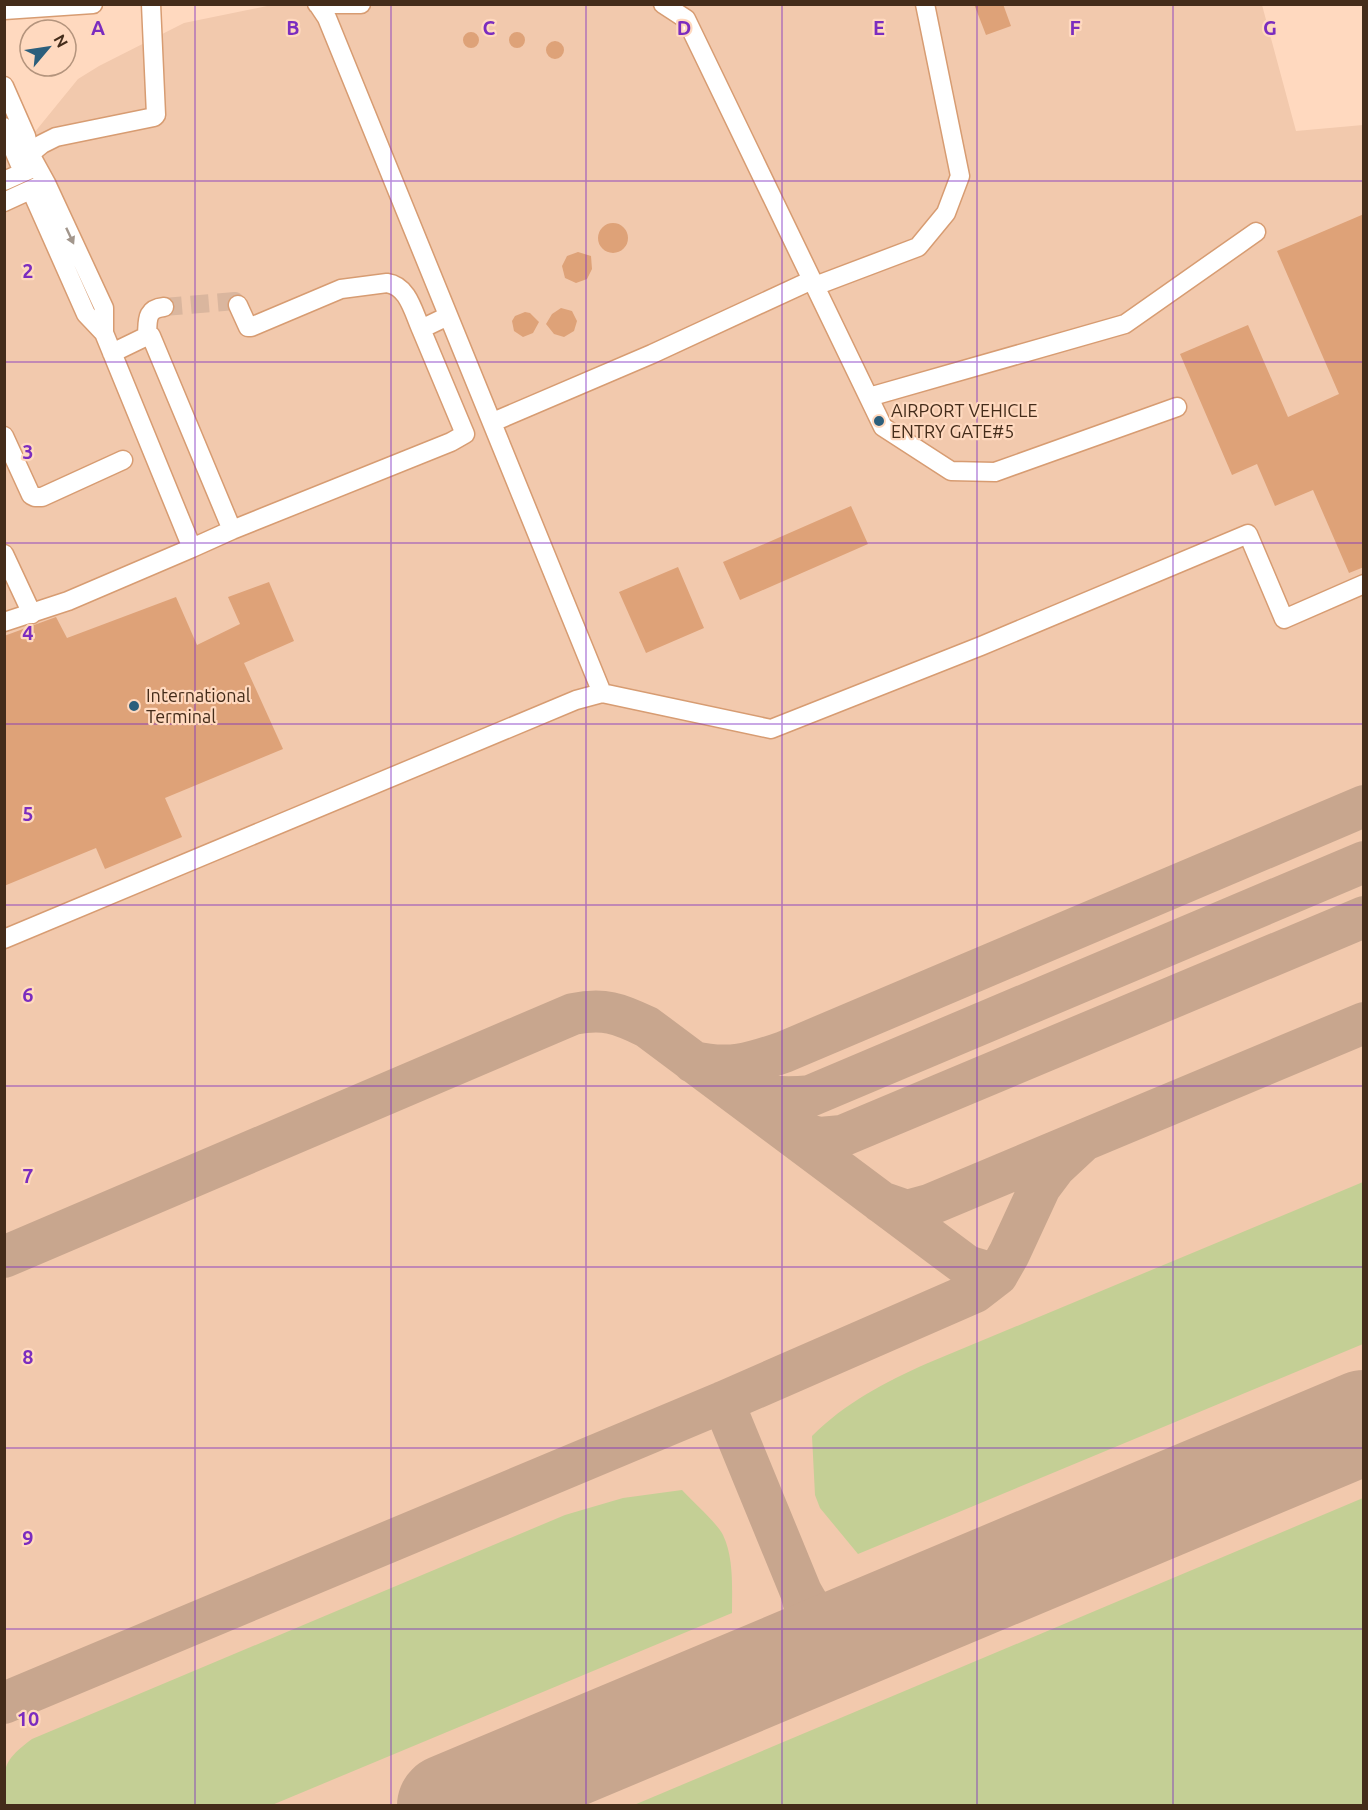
<svg xmlns="http://www.w3.org/2000/svg" width="1368" height="1810" viewBox="0 0 1368 1810" font-family="Ubuntu,sans-serif">
  <style>
    .built { fill: #f2c9ad }
    .green { fill: #c4cf95 }
    .lines { fill: none; stroke-linecap: round; stroke-linejoin: round }
    .taxiway { stroke: #c8a68e; stroke-width: 42 }
    .runway { stroke: #c8a68e; stroke-width: 104 }
    .building { fill: #dea278 }
    .minor-tunnel { stroke: #dab69e; stroke-width: 18; stroke-dasharray: 18 9; stroke-linecap: butt }
    .minor-casing { stroke: #d79c72; stroke-width: 21 }
    .minor { stroke: #fff; stroke-width: 18 }
    .oneway { fill: #a2968c }
    .grid { fill: none; stroke: #7b2cbf; stroke-width: 1.5; stroke-opacity: 0.55 }
    .poi-dot { fill: #2c5f7c; stroke: #ffd9bf; stroke-width: 2 }
    .labels { text-anchor: middle; stroke-width: 4.5; stroke-linejoin: round; paint-order: stroke }
    .poi-label { font-size: 18px; fill: #442c1a; stroke: #ffd9bf; text-anchor: start }
    .grid-label { font-size: 20px; text-anchor: middle; font-weight: bold; fill: #7b2cbf; stroke: #ffd9bf; stroke-width: 4.5; stroke-linejoin: round; paint-order: stroke }
  </style>
  <rect width="100%" height="100%" fill="#ffd9bf"/>
  <path class="built" d="M272,5H1262L1296,131L1363,125V1805L5,1806V157L21,149L78,79L99,66L184,23Z"/>
  <path class="green" d="M1363,1182V1344L858,1554L820,1508L815,1495L812,1436C845,1403 885,1382 928,1363Z
    M682,1490C692,1501 717,1523 723,1535C734,1558 732,1588 732,1613L272,1805H5C4,1768 0,1763 32,1739L565,1515L623,1498Z
    M1363,1498V1805H634Z"/>
  <g class="lines">
    <path class="taxiway" d="M693,1062C729,1070 750,1064 784,1052L1364,806
      M735,1089C760,1097 784,1099 810,1096L1364,862
      M786,1130L820,1138L842,1136L1364,917
      M881,1202L907,1211L929,1205L1364,1023
      M4,1257L573,1014C604,1008 618,1013 647,1027L967,1266L997,1275
      M723,1402L801,1592C820,1626 831,1642 871,1628
      M775,1669C814,1649 812,1631 801,1592
      M4,1703L723,1402L975,1292L997,1275L1009,1254L1040,1187L1055,1167L1084,1140"/>
    <path class="runway" d="M449,1806L1364,1422"/>
  </g>
  <path class="building" d="M974,4H1003L1011,26L986,35Z
    M463 40a8 8 0 1 1 16 0a8 8 0 1 1-16 0Z
    M509 40a8 8 0 1 1 16 0a8 8 0 1 1-16 0Z
    M546 50a9 9 0 1 1 18 0a9 9 0 1 1-18 0Z
    M1364,214V567L1349,573L1313,490L1275,506L1257,464L1232,475L1180,354L1248,325L1288,417L1339,394L1277,251Z
    M598 238a15 15 0 1 1 30 0a15 15 0 1 1-30 0Z
    M578,252L591,256L592,269L587,279L576,283L565,278L562,266L567,256Z
    M561,308L572,311L577,321L574,331L564,337L554,334L546,324L552,314Z
    M525,312L530,313L539,322L533,333L523,337L514,331L512,321L515,316Z
    M851,506L868,544L740,600L723,562Z
    M678,567L704,628L646,653L619,592Z
    M269,582L294,641L244,663L283,749L165,798L182,837L105,869L96,848L4,886V636L56,617L67,638L176,597L197,645L240,624L228,597Z"/>
  <g class="lines">
    <path class="minor-tunnel" d="M164,307L235,301L238,305"/>
    <defs>
      <path id="minor" d="M317,4H361
        M663,4L686,19L883,427L951,471L995,472L1177,407
        M319,6L327,18L602,693
        M4,10L93,4
        M4,86L26,136L30,154L46,183L104,308V333L86,314L31,190
        M4,127L23,172
        M30,154L42,144L56,137L154,117L156,115L151,4
        M4,181L33,168
        M4,202L41,185
        M815,286L918,247L946,213L960,176L925,4
        M238,305L248,327H251L341,289L387,283C408,286 413,311 421,329
        M147,336C148,321 145,309 164,307
        M112,353L145,337L151,336L232,530L192,548
        M869,397L1125,324L1256,232
        M493,422L652,354L812,280
        M4,436L31,495L35,497H42L123,460
        M232,530L451,442L465,434L421,329L448,316
        M4,554L32,614
        M4,622L68,601L192,548L104,333
        M4,939L576,700L602,693L771,729L981,646L1248,534L1284,619L1364,584"/>
    </defs>
    <use href="#minor" class="minor-casing"/>
    <use href="#minor" class="minor"/>
  </g>
  <defs><path id="oneway-solid" d="M-6-.8H1V-3.2L6.5 0L1 3.2V.8H-6Z" transform="scale(1.5)"/></defs>
  <use class="oneway" href="#oneway-solid" transform="translate(70 236) rotate(65)"/>
  <path class="grid" d="M195,4V1806M391,4V1806M586,4V1806M782,4V1806M977,4V1806M1173,4V1806M4,181H1364M4,362H1364M4,543H1364M4,724H1364M4,905H1364M4,1086H1364M4,1267H1364M4,1448H1364M4,1629H1364"/>
  <g class="poi-dot">
    <circle cx="879" cy="421" r="6"/>
    <circle cx="134" cy="706" r="6"/>
  </g>
  <g class="labels">
    <g class="poi-label">
      <text x="891" y="417">AIRPORT VEHICLE<tspan x="891" dy="21">ENTRY GATE#5</tspan></text>
      <text x="146" y="702">International<tspan x="146" dy="21">Terminal</tspan></text>
    </g>
  </g>
  <g class="grid-label">
    <text x="98" y="35">A</text>
    <text x="293" y="35">B</text>
    <text x="489" y="35">C</text>
    <text x="684" y="35">D</text>
    <text x="879" y="35">E</text>
    <text x="1075" y="35">F</text>
    <text x="1270" y="35">G</text>
    <text x="28" y="278">2</text>
    <text x="28" y="459">3</text>
    <text x="28" y="640">4</text>
    <text x="28" y="821">5</text>
    <text x="28" y="1002">6</text>
    <text x="28" y="1183">7</text>
    <text x="28" y="1364">8</text>
    <text x="28" y="1545">9</text>
    <text x="28" y="1726">10</text>
  </g>
  <rect width="1368" height="1810" fill="none" stroke="#442c1a" stroke-width="12"/>
  <g transform="translate(48 48) rotate(61)"><circle r="28" fill="#ffd9bf" stroke="#b4947d" stroke-width="1.5"/>
  <path d="M0-4.5L10 22L0 15L-10 22Z" fill="#2c5f7c"/>
  <text y="-9" font-size="16" font-weight="bold" text-anchor="middle" fill="#442c1a">N</text>
  </g>
</svg>
